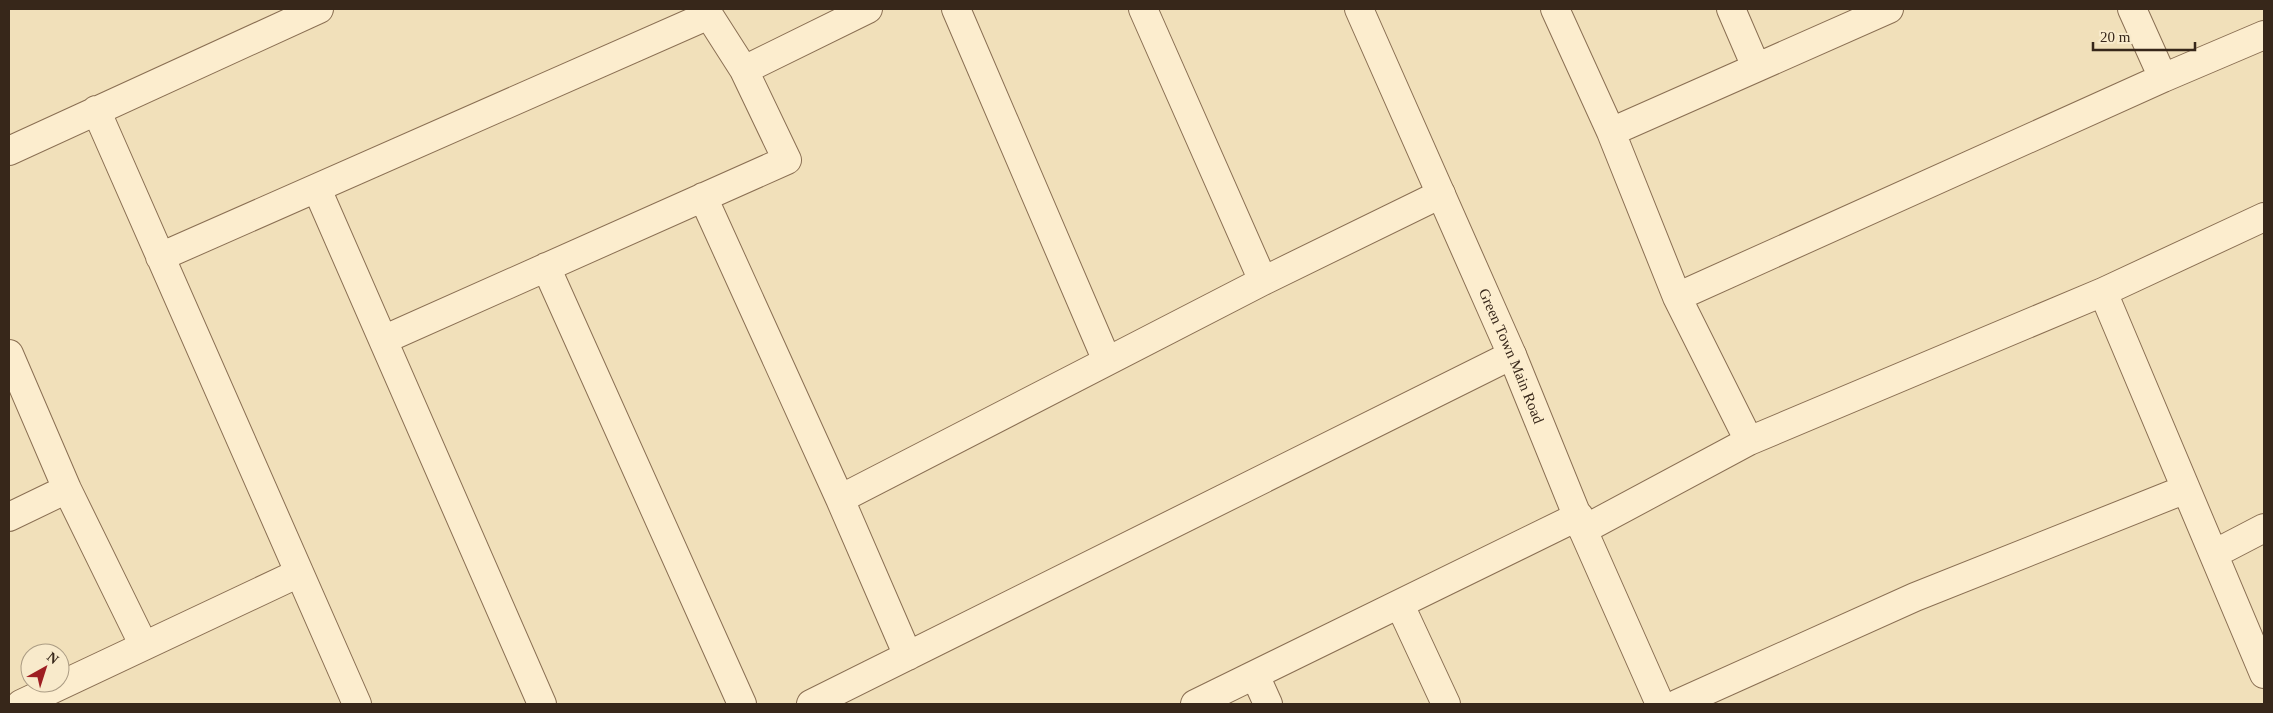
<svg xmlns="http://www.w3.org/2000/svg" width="2273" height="713" viewBox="0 0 2273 713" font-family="Georgia,serif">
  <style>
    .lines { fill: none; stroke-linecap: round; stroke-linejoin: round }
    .minor-casing { stroke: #8a6f53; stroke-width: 30 }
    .tertiary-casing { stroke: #8a6f53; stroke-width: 30 }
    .minor { stroke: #fcedce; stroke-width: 28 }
    .tertiary { stroke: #fcedce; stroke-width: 28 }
    .labels { text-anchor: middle; stroke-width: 5; stroke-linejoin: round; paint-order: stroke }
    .street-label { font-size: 15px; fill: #37271a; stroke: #f8eacb }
  </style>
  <rect width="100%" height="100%" fill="#f1e0ba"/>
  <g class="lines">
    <defs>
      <path id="minor" d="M705,9L744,70L868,9
        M956,9L1107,361
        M1143,9L1263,281
        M1555,9L1611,132L1677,297L1749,441
        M1731,9L1756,67
        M2163,78L2264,35
        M96,110L357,704
        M1611,132L1889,9
        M9,151L319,9
        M317,189L542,704
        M703,197L840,499L908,656
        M160,257L709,15
        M546,267L742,704
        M2103,292L2264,674
        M1677,297L2163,78L2132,9
        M383,340L787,160L744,70
        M9,354L67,489L144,646
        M840,499L1263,281L1441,194
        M9,517L67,489
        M1583,530L1749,441L2103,292L2264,217
        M2214,554L2264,528
        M1400,605L1446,704
        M1255,675L1268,704
        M21,704L299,573
        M811,704L1512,355
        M1195,704L1579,516
        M1677,704L1915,597L2186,489"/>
      <g id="tertiary">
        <path id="s1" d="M1359,9L1512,355L1583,530L1660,704"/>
      </g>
    </defs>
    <use href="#minor" class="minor-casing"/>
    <use href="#tertiary" class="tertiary-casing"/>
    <use href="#minor" class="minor"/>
    <use href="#tertiary" class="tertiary"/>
  </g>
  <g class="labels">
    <g class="street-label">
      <text dy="5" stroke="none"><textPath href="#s1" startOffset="379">Green Town Main Road</textPath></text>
    </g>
  </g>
  <rect width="2273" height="713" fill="none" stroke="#37271a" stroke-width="20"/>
  <g transform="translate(45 668) rotate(39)"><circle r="24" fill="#f8eacb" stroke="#ab9c84"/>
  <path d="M0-4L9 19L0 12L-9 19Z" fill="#9e1e22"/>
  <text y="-8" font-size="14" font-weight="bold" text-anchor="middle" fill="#37271a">N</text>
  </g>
  <path d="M2093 42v8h102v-8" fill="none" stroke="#37271a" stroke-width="2.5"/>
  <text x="2100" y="42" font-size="15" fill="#37271a" stroke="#f8eacb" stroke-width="4" paint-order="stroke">20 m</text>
</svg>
